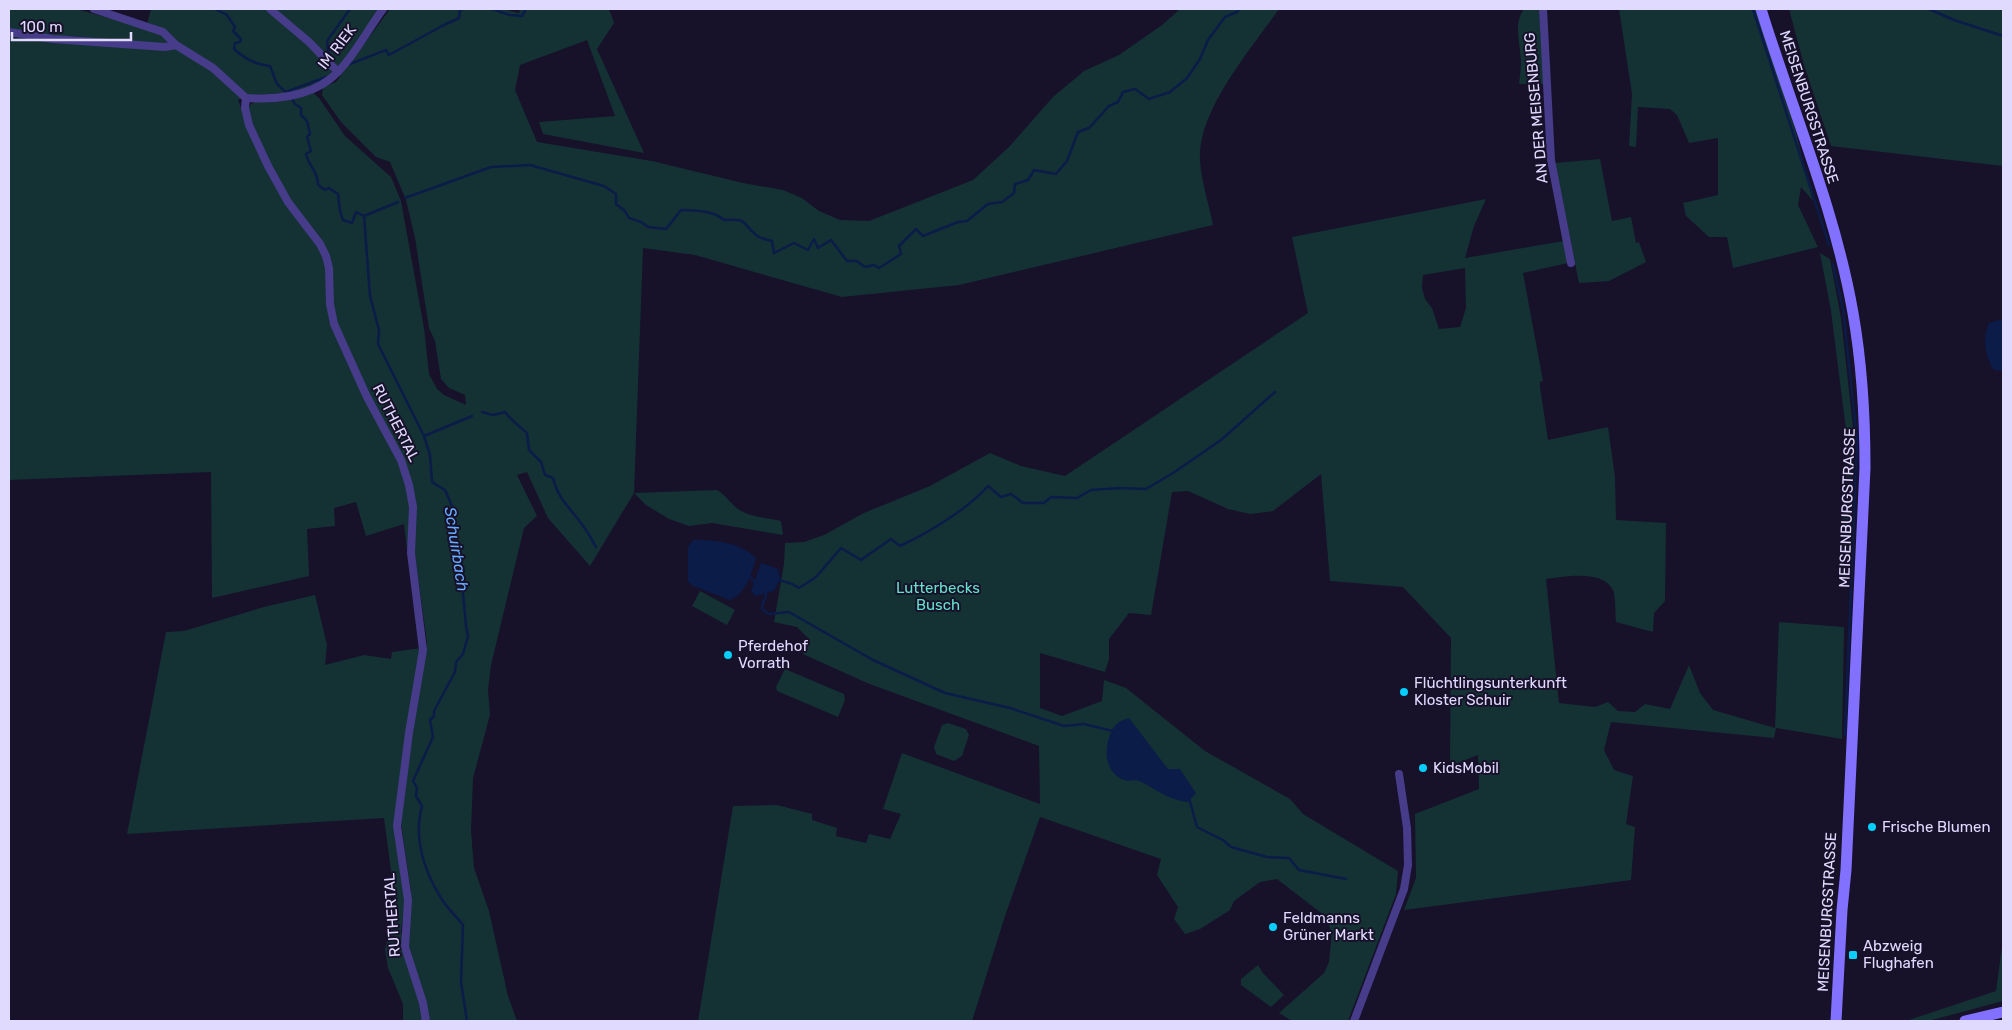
<svg xmlns="http://www.w3.org/2000/svg" width="2012" height="1030" viewBox="0 0 2012 1030" font-family="Rubik,sans-serif">
  <style>
    .green { fill: #143234; fill-rule: evenodd }
    .water { fill: #0b1c49 }
    .lines { fill: none; stroke-linecap: round; stroke-linejoin: round }
    .stream { stroke: #0b1c49; stroke-width: 2.5 }
    .street { stroke: #463c89; stroke-width: 8 }
    .secondary { stroke: #8271ff; stroke-width: 11 }
    .poi-dot { fill: #06cffe; stroke: #17112a; stroke-width: 2 }
    .labels { text-anchor: middle; stroke-width: 4; stroke-linejoin: round; paint-order: stroke }
    .street-label { font-size: 15px; fill: #e1daff; stroke: #17112a }
    .park-label { font-size: 15px; fill: #64e1cd; stroke: #17112a }
    .poi-label { font-size: 15px; fill: #e1daff; stroke: #17112a; text-anchor: start }
    .water-label { font-size: 16px; font-style: italic; fill: #68abff; stroke: #17112a }
  </style>
  <rect width="100%" height="100%" fill="#17112a"/>
  <path class="green" d="M9,9H76L146,28L151,9H265L287,27L274,9H380L341,64L336,67L330,63L332,74C318,83 301,91 284,93C268,95 253,93 238,100L251,135L291,200L270,164L247,111L251,104L257,101L268,102L288,99L311,91L319,98L345,136L391,177L401,201L424,328L429,374L437,389L444,395L466,405L465,395L449,388L441,379L435,341L429,328L415,238L406,200L390,162L376,157L341,122L322,95L323,87L336,82L390,9H503L519,13L520,9H609L614,23L597,49L644,153L543,134L539,122L615,116L587,40L520,65L515,90L537,142L652,161L743,183L783,190L802,198L819,211L840,220L869,221L973,180L1009,147L1053,97L1084,71L1119,55L1162,25L1180,9H1279C1252,48 1197,111 1200,160C1201,181 1209,204 1213,225L959,285L842,297L695,255L643,248L634,493L717,490C726,495 730,503 738,509C749,517 768,518 781,521L783,535L712,523L689,526L669,519L646,505L634,493L590,566L548,518L527,472L517,475L537,516L524,528L491,665L488,690L490,715L473,778L471,831L474,868L489,911L508,996L517,1021H429L407,939L411,892L400,816L427,643L415,554L414,495L347,343L334,318L328,313L330,324L398,461L408,491L410,511L408,558L404,524L366,536L356,502L334,508L335,526L307,529L309,576L212,598L211,472L9,480V37L92,43L84,37L56,36L9,28Z
    M1524,9H1539L1544,84H1519C1520,76 1521,68 1521,60C1520,43 1513,23 1524,9Z
    M1619,9H1756L1795,129L1813,201L1801,187L1798,205L1818,247L1733,268L1727,237H1709L1686,216L1683,203L1718,195V138L1689,143L1677,115L1670,109L1638,107L1636,147L1629,146L1632,94Z
    M1789,9H2003V166L1831,146L1804,65Z
    M1600,159L1612,221L1631,217L1636,243L1639,242L1646,262L1609,281L1579,283L1555,163Z
    M1486,199L1474,226L1465,258L1564,241L1568,263L1523,273L1543,381L1540,382V387L1548,440L1608,427L1615,477L1616,520L1666,523L1665,601L1654,613L1653,632L1616,622C1615,615 1616,597 1613,590C1602,569 1564,577 1546,579L1559,703L1595,707L1608,702L1618,711L1635,712L1645,704L1670,709L1689,665L1700,693L1713,710L1775,728L1779,622L1844,627L1842,739L1776,728L1774,738L1611,722L1604,750L1614,770L1633,776L1626,824L1635,827L1631,880L1404,910L1416,878L1415,814L1479,789L1478,755L1450,766L1451,638L1403,587L1330,581L1321,474L1273,511L1250,514L1228,509L1188,491L1172,492L1151,615L1129,613L1109,639V659L1105,672L1040,653V708L1062,716L1102,701L1104,680L1126,688L1205,751L1290,799L1303,814L1398,871L1396,894L1348,1021H1292L1279,1013L1324,973L1329,962L1332,933L1325,916L1277,879L1260,882L1234,901L1230,910L1200,929L1185,934L1174,919L1178,907L1157,875L1161,859L1040,817L1005,916L972,1021H698L733,806L777,805L812,814V820L837,828L836,836L866,843L869,834L890,839L901,814L883,809L902,753L1040,804L1039,746L867,683L803,654L809,639L797,627L774,622L784,564L785,543L804,542L824,535L864,513L930,486L990,453L1021,466L1065,476L1308,313L1292,237ZM1465,268L1466,308L1460,327L1439,329L1432,308L1425,299L1422,288L1423,275Z
    M1820,253L1830,259L1841,318L1854,436L1850,526H1841L1845,499L1846,430L1831,311Z
    M700,591L735,610L727,625L692,606Z
    M315,595L327,645L325,665L364,655L391,659L392,652L421,648L395,817V836L405,901L401,931L404,952L417,992L423,1021H403V1004L388,968L385,949L392,920L394,893L384,818L127,834L166,632L184,631L264,607Z
    M785,669L844,694L845,700L838,717L777,691L776,687Z
    M948,723L966,729L969,735L962,756L954,761L936,754L934,747L942,725Z
    M2003,939V1001L1932,1020L1906,1021L1996,991Z
    M1258,965L1263,973L1284,995L1271,1007L1241,985V979Z"/>
  <path class="water" d="M2003,319V371L1994,370C1985,357 1982,338 1989,323Z
    M693,540C715,540 740,542 756,558C751,576 747,592 730,600L693,586L688,581V547Z
    M761,563L778,569L780,579L774,591L755,596L751,591Z
    M1129,718L1168,769H1180L1196,793L1188,802C1167,800 1157,789 1139,781C1134,779 1128,782 1124,780C1106,773 1104,753 1109,738C1112,726 1118,721 1129,718Z"/>
  <g class="lines">
    <path class="stream" d="M215,9L227,15L235,27L233,31L241,39L240,42L235,43L234,49C244,58 256,65 270,66C277,81 272,81 287,93
      M492,9L510,15L522,16L525,11L524,9
      M1753,9L1829,245
      M1929,9L1954,20L2003,36
      M329,60L327,41L350,9
      M350,64L386,50L389,55L442,26L459,18L460,10L463,9
      M286,92L326,77
      M292,99L295,104L301,108V115L307,121L310,134L307,137L311,151L306,154C309,167 318,171 318,185L325,190L329,188L338,194L340,211L343,220L352,223L356,212L364,216L370,296L379,330L378,344L424,436L430,455L432,482L445,490L452,506L456,560L462,582L466,626L468,636L463,654L456,662L455,672L434,711V716L430,720L433,737L413,781L417,788L416,796L422,806C413,837 424,871 441,898C447,908 456,916 463,925L461,982L467,1021
      M405,198L491,167L530,165L604,186L616,194V204L625,211L629,218L641,222L648,227L666,229L681,210C694,210 715,211 724,220C749,219 740,221 756,235C760,238 767,240 772,241L774,253L794,243L808,250L814,239L818,248L831,240L847,261H857L865,267L874,265L879,268L901,254L899,246L916,229L923,236L958,222L967,221L988,204L1002,202L1014,193L1015,184L1028,180L1034,170L1056,174L1067,161L1078,132L1089,128L1109,106L1118,102L1123,92L1135,89L1149,99L1170,92L1187,78L1200,59L1208,40L1225,17L1237,12L1239,9
      M364,216L398,202
      M1833,264L1843,309L1857,439L1845,735
      M482,412L493,415L505,412C511,420 519,426 527,433L529,450L541,462L545,475L553,478C558,500 571,508 583,526C588,532 592,540 596,547
      M424,436L472,416
      M750,577L756,583
      M776,579L792,584L799,588L816,577L841,548L861,560L891,539L900,546C928,533 968,509 988,486L1001,497L1011,494L1023,503H1044L1051,497L1077,498L1091,490L1120,488L1146,489L1173,473L1221,440L1275,392
      M764,590L766,593L765,600L763,602L762,609L769,614L789,612L873,660L945,693L1010,708L1064,726L1084,724L1113,731
      M1189,798L1197,827L1223,840L1231,847L1267,857L1289,858L1299,870L1346,879"/>
    <path class="street" d="M94,9L163,32L176,45L213,68L246,98
      M270,9L309,42L338,72
      M1543,9L1551,160L1571,263
      M9,32L53,39L165,47L176,45
      M246,98L245,108L249,125L268,166L288,202L320,244L326,256L329,268L330,304L334,324L367,397L401,460L409,485L413,507L411,553L423,650L409,733L397,826L408,900L405,947L423,1003L426,1021
      M246,98C273,100 307,97 330,79C349,65 368,29 383,9
      M1354,1021L1404,889L1408,865L1407,828L1399,774"/>
    <path class="secondary" d="M1761,9C1792,110 1835,209 1853,313C1862,364 1865,417 1865,468L1846,870L1842,910L1836,1021
      M1965,1021L2003,1012"/>
  </g>
  <g class="poi-dot">
    <circle cx="728" cy="655" r="5"/>
    <circle cx="1404" cy="692" r="5"/>
    <circle cx="1423" cy="768" r="5"/>
    <circle cx="1872" cy="827" r="5"/>
    <circle cx="1273" cy="927" r="5"/>
    <rect x="1848" y="950" width="10" height="10" rx="2.5"/>
  </g>
  <g class="labels">
    <g class="street-label">
      <text transform="translate(337 47) rotate(-52)" y="5">IM RIEK</text>
      <text transform="translate(1809 107) rotate(72)" y="5">MEISENBURGSTRASSE</text>
      <text transform="translate(1536 108) rotate(-95)" y="5">AN DER MEISENBURG</text>
      <text transform="translate(396 423) rotate(63)" y="5">RUTHERTAL</text>
      <text transform="translate(1847 508) rotate(-88)" y="5">MEISENBURGSTRASSE</text>
      <text transform="translate(1827 912) rotate(-87)" y="5">MEISENBURGSTRASSE</text>
      <text transform="translate(392 915) rotate(-94)" y="5">RUTHERTAL</text>
    </g>
    <g class="park-label">
      <text x="938" y="593">Lutterbecks<tspan x="938" dy="17">Busch</tspan></text>
    </g>
    <g class="poi-label">
      <text x="738" y="651">Pferdehof<tspan x="738" dy="17">Vorrath</tspan></text>
      <text x="1414" y="688">Flüchtlingsunterkunft<tspan x="1414" dy="17">Kloster Schuir</tspan></text>
      <text x="1433" y="773">KidsMobil</text>
      <text x="1882" y="832">Frische Blumen</text>
      <text x="1283" y="923">Feldmanns<tspan x="1283" dy="17">Grüner Markt</tspan></text>
      <text x="1863" y="951">Abzweig<tspan x="1863" dy="17">Flughafen</tspan></text>
    </g>
    <g class="water-label">
      <text transform="translate(457 549) rotate(81)" y="6">Schuirbach</text>
    </g>
  </g>
  <rect width="2012" height="1030" fill="none" stroke="#e1daff" stroke-width="20"/>
  <path d="M12 32v8h119v-8" fill="none" stroke="#e1daff" stroke-width="2.5"/>
  <text x="20" y="32" font-size="15" fill="#e1daff" stroke="#17112a" stroke-width="4" paint-order="stroke">100 m</text>
</svg>
